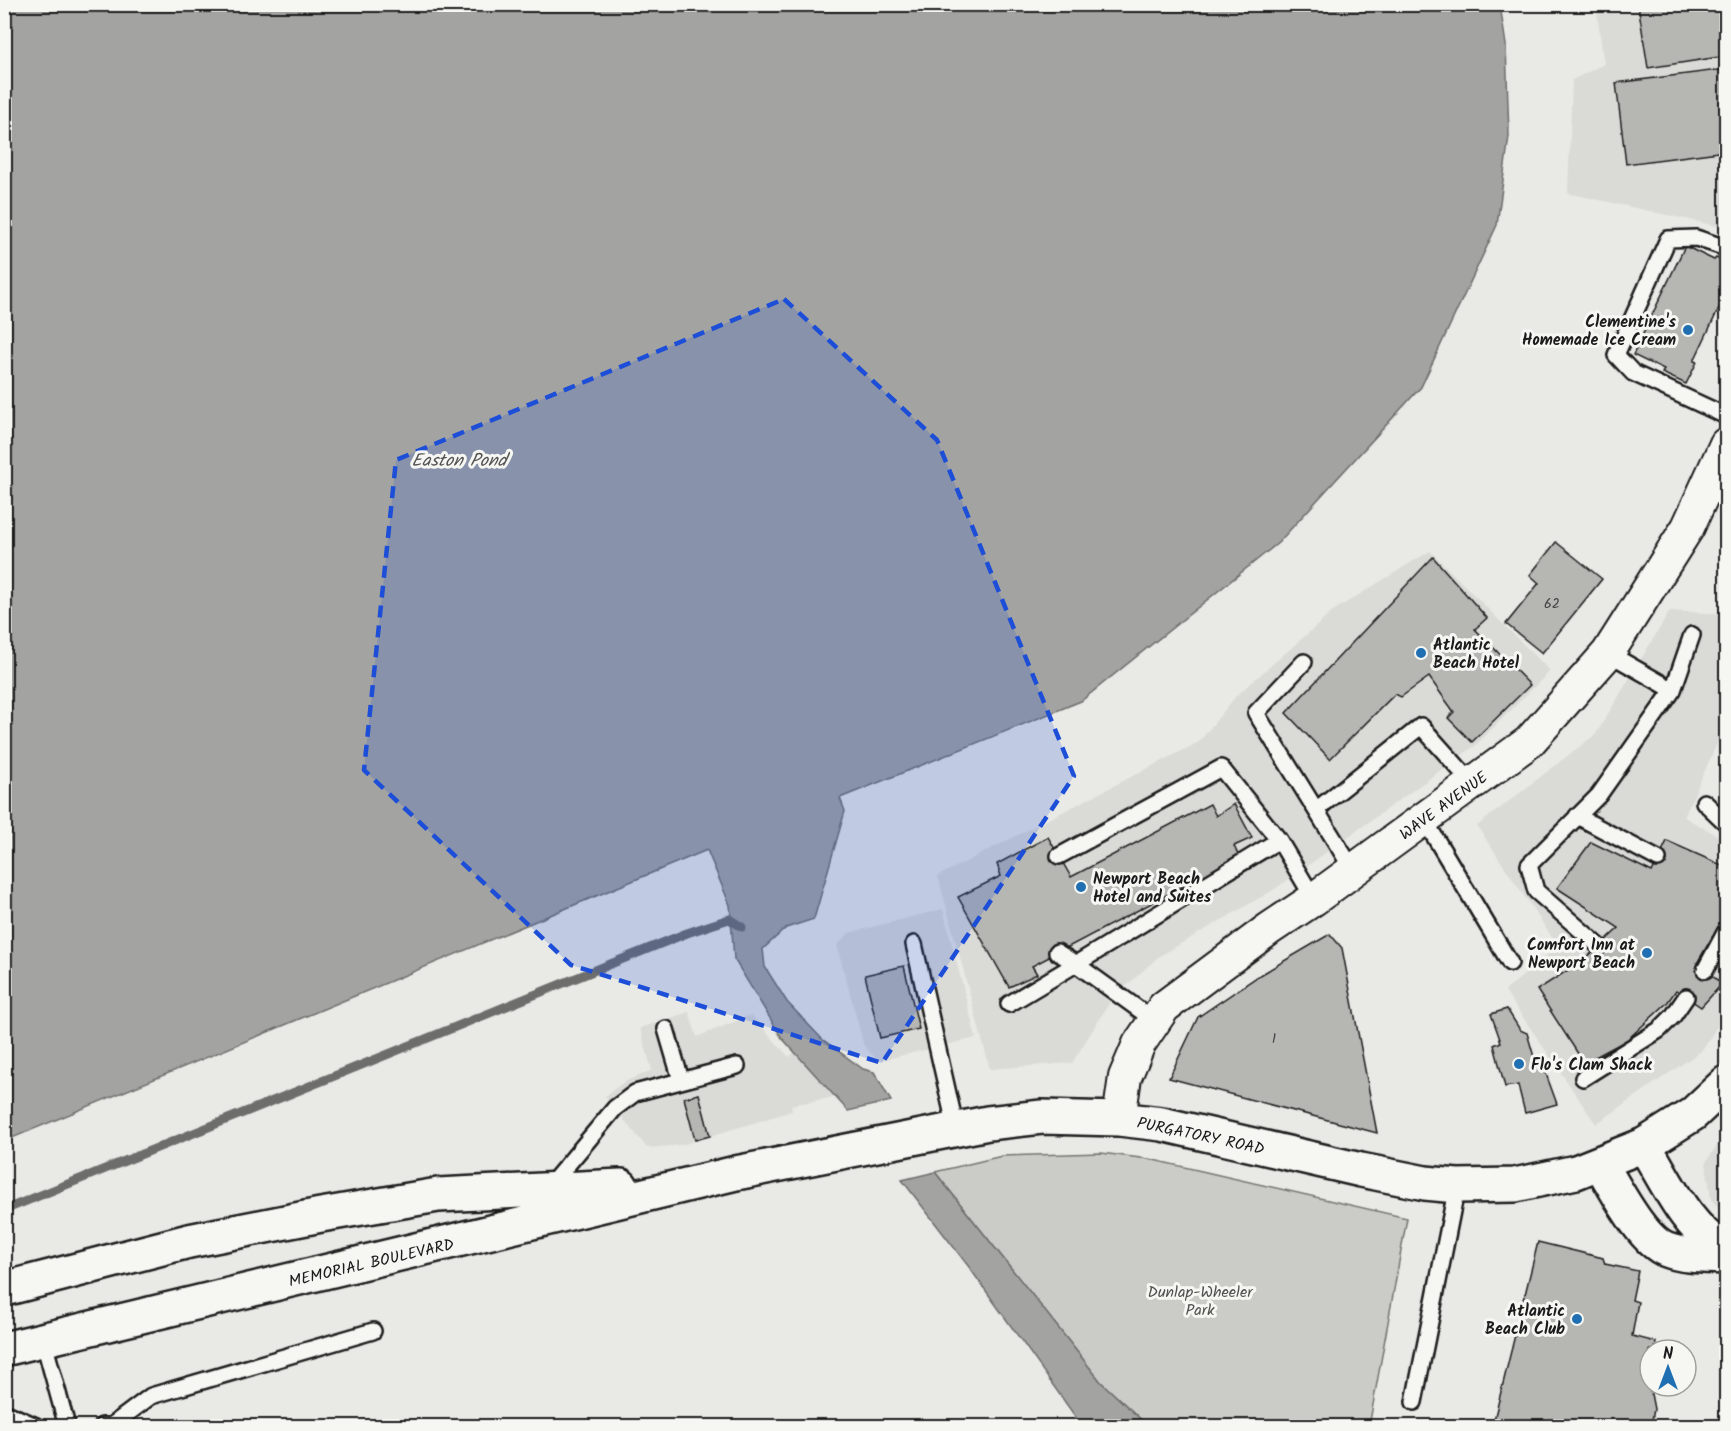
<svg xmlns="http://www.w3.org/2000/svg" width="1731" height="1431" viewBox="0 0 1731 1431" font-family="Kalam,sans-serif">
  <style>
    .built { fill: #dadad6 }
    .green { fill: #cbcbc7; stroke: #747472; stroke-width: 1.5 }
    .water { fill: #a3a3a1; stroke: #6d6d6c; stroke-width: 1.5 }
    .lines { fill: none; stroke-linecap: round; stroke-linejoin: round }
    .stream { stroke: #6d6d6c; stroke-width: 9 }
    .building { fill: #b6b6b3; stroke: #1c1c1c; stroke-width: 1.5 }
    .service-casing { stroke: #1c1c1c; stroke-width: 20 }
    .minor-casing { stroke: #1c1c1c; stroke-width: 36 }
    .tertiary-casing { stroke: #1c1c1c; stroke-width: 38 }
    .primary-casing { stroke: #1c1c1c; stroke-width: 38 }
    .service { stroke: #f6f6f2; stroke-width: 15 }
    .minor { stroke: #f6f6f2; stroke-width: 32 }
    .tertiary { stroke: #f6f6f2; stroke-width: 33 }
    .primary { stroke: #f6f6f2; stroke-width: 33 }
    .marked { fill: #1d4ed8; fill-opacity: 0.2; stroke: #1d4ed8; stroke-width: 4.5; stroke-dasharray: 12 8; stroke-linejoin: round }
    .poi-dot { fill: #1f6fb2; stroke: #f6f6f2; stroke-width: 2 }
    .labels { text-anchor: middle; stroke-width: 6; stroke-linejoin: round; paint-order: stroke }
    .number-label { font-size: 14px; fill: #424242 }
    .poi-label { font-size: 16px; font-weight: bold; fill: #1c1c1c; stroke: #f6f6f2; text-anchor: end }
    .street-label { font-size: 16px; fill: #1c1c1c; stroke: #f6f6f2 }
    .park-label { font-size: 16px; fill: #51514f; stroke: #f6f6f2 }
    .water-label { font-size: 18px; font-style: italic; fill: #525251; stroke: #f6f6f2 }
  </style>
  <rect width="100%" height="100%" fill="#e9e9e5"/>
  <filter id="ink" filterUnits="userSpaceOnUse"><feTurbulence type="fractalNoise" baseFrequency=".0167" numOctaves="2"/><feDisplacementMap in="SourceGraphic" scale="12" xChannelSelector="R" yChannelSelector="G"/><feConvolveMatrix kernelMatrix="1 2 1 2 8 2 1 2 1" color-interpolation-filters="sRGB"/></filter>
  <g filter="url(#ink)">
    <path class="built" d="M1596,5H1726V228L1568,193L1572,80L1604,64Z
      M1430,551L1550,671L1476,745L1275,889L1158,957L1112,999L1072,1063L990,1069L938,876L1199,742L1236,696L1336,609Z
      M1670,611L1726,614V730H1723L1684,817L1726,840V1013L1701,1051L1596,1124L1505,991L1558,946L1477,826L1596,734Z
      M943,909L976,1038L878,1061L864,1046L837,946L849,933Z
      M689,1012L697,1037L751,1015L789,1057L795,1052L836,1097L791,1105L792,1111L681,1145L647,1148L605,1096L624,1082L652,1070L640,1028Z
      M1726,1132V1217L1711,1199L1706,1162Z"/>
    <path class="green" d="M1101,1153L1149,1159L1407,1218L1370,1421L1376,1426H1148L1101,1382L935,1172L1002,1156Z"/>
    <path class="water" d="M5,4L1500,5L1506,45L1509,136L1497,225L1421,387L1278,543L1081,701L840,798L845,811L814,919L786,928L763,949L765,967L787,1002L822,1039L863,1069L874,1072L891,1101L848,1111L782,1038L734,959L730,905L707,850L5,1141Z
      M935,1172L1101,1382L1148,1426H1082L969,1267L902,1180Z"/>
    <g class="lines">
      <path class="stream" d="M4,1210L687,933L729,919L742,927"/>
    </g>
    <path class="building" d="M1638,4H1726V56L1648,68Z
      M1726,69V151L1626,164L1616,83Z
      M1685,246L1714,260L1716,258L1726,262V293L1694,361L1697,362L1686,384L1662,373L1664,370L1633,355Z
      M1556,542L1602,579L1542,653L1506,624L1539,583L1530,575Z
      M1433,557L1487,618L1475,629L1530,685L1472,742L1448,718L1454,712L1429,677L1401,697L1395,694L1330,759L1286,713Z
      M1210,804L1216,816L1234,804L1252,838L1234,846L1239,857L1032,966L1037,974L1009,987L958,897L1001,876L997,864L1048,837L1071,877Z
      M1667,841L1726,867V914L1697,963L1722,984L1701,1007L1676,990L1667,1003L1627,1040L1584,1063L1537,990L1584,960L1619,928L1557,888L1591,842L1652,872Z
      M1330,934L1342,948L1377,1133L1169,1078L1198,1017L1257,977Z
      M904,966L919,1029L880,1038L865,975Z
      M1507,1009L1520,1030L1527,1033L1534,1057L1545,1071L1557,1104L1525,1113L1518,1085L1505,1087L1494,1045L1501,1042L1491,1014Z
      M699,1094L710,1136L695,1140L684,1098Z
      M1538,1242L1603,1258L1605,1264L1638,1271L1632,1300L1638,1302L1632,1336L1656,1342L1655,1350H1650L1649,1384L1654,1409L1651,1426H1495L1494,1420Z"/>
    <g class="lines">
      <defs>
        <path id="service" d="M1726,248L1696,238L1668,239L1616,355L1633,373L1726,416
          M1608,653L1673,690L1692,635
          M1304,662L1256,713L1353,870
          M1704,802L1726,823
          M1316,810L1421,726L1472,783
          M1577,816L1658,859
          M1424,819L1510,963
          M1059,856L1221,768L1279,840
          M914,944L956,1129
          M1599,946L1536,891L1529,865L1599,795L1673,690
          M1705,970L1726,931
          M1009,1004L1076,964L1057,952
          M1155,1021L1076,964L1279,840L1314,899
          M666,1029L681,1080
          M1583,1078L1659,1030L1673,1016L1686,997
          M548,1188L615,1108L635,1093L737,1066
          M43,1339L67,1426
          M1414,1402L1457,1186
          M4,1412L36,1426
          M102,1426H111L151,1396L373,1331"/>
        <path id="minor" d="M1119,1119L1125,1077L1139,1044L1164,1007L1269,929L1314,899L1529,742L1608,653L1688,527L1726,444"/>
        <path id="tertiary" d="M1644,1145C1667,1182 1686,1229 1726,1250
          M1600,1163C1615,1187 1641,1240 1667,1250C1685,1257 1708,1256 1726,1257"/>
        <path id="primary" d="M4,1289L189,1241L321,1215L438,1195L621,1186
          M4,1349L736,1173L988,1123L1042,1117L1119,1119L1162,1124L1361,1170L1425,1183L1457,1186L1515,1185L1576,1172L1644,1145L1693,1114L1726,1083"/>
      </defs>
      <use href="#service" class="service-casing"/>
      <use href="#minor" class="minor-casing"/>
      <use href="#tertiary" class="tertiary-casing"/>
      <use href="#primary" class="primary-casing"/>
      <use href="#service" class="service"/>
      <use href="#minor" class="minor"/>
      <use href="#tertiary" class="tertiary"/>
      <use href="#primary" class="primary"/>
    </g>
  </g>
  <path class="marked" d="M784,299L937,440L1074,776L882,1063L571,965L364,770L396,460Z"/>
  <g class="poi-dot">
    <circle cx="1688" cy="330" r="6"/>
    <circle cx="1421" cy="653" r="6"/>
    <circle cx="1081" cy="887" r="6"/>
    <circle cx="1647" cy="953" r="6"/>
    <circle cx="1519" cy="1064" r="6"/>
    <circle cx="1577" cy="1319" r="6"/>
  </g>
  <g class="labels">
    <g class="number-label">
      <text x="1552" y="608">62</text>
      <text x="1274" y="1043">1</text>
    </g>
    <g class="poi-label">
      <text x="1676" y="327">Clementine's<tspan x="1676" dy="18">Homemade Ice Cream</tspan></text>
      <text x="1433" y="650" text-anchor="start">Atlantic<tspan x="1433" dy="18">Beach Hotel</tspan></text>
      <text x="1093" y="884" text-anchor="start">Newport Beach<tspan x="1093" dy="18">Hotel and Suites</tspan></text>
      <text x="1635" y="950">Comfort Inn at<tspan x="1635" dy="18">Newport Beach</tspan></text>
      <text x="1531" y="1070" text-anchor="start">Flo's Clam Shack</text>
      <text x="1565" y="1316">Atlantic<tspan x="1565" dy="18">Beach Club</tspan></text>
    </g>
    <g class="street-label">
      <text transform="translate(1443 805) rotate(-36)" y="6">WAVE AVENUE</text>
      <text transform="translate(1201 1135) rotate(12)" y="6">PURGATORY ROAD</text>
      <text transform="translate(371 1262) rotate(-13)" y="6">MEMORIAL BOULEVARD</text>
    </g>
    <g class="park-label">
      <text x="1200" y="1297">Dunlap-Wheeler<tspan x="1200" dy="18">Park</tspan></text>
    </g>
    <g class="water-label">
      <text x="459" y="466">Easton Pond</text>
    </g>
  </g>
  <rect width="1731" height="1431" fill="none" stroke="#f6f6f2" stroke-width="24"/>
  <rect x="12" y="12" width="1707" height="1407" fill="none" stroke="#1c1c1c" stroke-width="2" filter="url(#ink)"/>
  <g transform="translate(1668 1368)"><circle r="28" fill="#f6f6f2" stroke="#9f9f9c" stroke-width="1.5"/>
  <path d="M0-4.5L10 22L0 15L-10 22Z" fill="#1f6fb2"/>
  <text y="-9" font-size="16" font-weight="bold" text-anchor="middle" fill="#1c1c1c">N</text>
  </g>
</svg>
